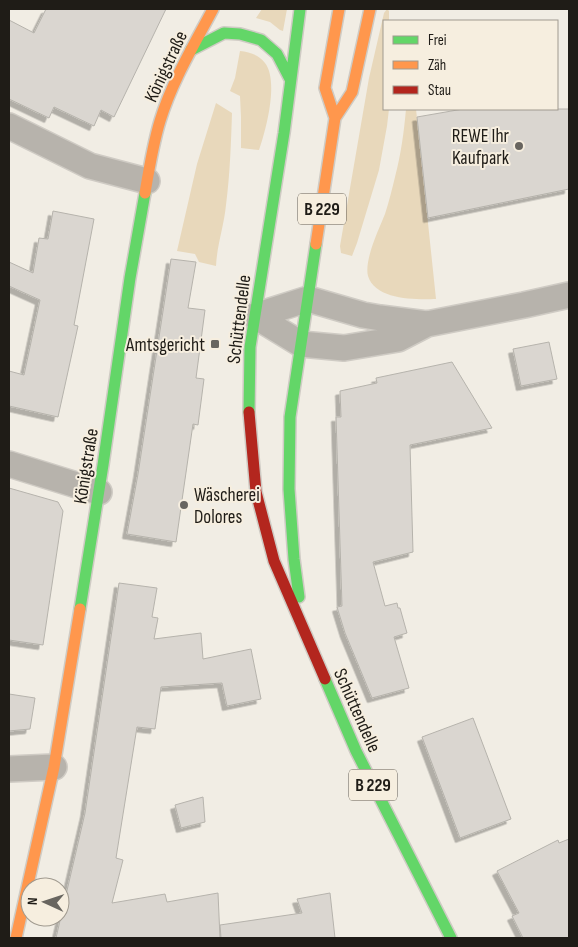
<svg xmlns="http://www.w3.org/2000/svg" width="578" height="947" viewBox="0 0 578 947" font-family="'Sofia Sans Condensed',sans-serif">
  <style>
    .green { fill: #e8d8bb }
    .building { fill: #dad6d0; stroke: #b6b3ac; filter: url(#shadow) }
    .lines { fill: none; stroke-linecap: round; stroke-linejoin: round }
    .street-casing { stroke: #cfcbc4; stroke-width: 28 }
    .fast-casing { stroke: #cfcbc4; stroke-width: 14 }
    .slow-casing { stroke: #cfcbc4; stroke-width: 14 }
    .jam-casing { stroke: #cfcbc4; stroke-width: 14 }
    .street { stroke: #b7b3ac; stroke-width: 25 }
    .fast { stroke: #63d668; stroke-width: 11 }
    .slow { stroke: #ff974d; stroke-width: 11 }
    .jam { stroke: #b3261e; stroke-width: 11 }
    .poi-dot { fill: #68655f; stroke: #f6eedf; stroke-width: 2 }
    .labels { text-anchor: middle; stroke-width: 4; stroke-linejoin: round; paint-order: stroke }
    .shield { fill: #f6eedf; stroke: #605b53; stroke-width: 1 }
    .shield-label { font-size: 18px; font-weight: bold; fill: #1f1c17 }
    .street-label { font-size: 19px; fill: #1f1c17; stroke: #f6eedf }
    .poi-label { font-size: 19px; fill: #1f1c17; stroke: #f6eedf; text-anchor: end }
  </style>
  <defs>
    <filter id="shadow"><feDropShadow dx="-4.5" dy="4.5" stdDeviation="0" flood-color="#0004"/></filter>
  </defs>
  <rect width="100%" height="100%" fill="#f1ede4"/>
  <path class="green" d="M262,9H287L283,31L280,30L270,22L256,18Z
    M387,9L389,11V21H384V109H389L387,126L379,170L357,243L352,256L341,253L340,246L369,78L384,13Z
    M240,51C250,52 259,55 265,63C279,81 266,130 259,150L241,148V117L240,96L230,91L235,78Z
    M216,103L232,113C231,144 230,174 226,205C224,226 217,245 216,266L199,262L195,254L177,251L197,164Z
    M406,109H416L436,299C417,300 375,300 368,276C364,260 379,229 385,214C389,202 392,189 395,177C401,154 404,132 406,109Z"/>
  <path class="building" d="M46,9H166L114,117L101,110L94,126L54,107L49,118L9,99V20L34,33Z
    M463,109H569V189L428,218L417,117Z
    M53,211L94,219L74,325L78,326L58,417L9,406V371L24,375L40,300L9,286V262L33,273L39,238L48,239Z
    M171,259L196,262L188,308L205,310L196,378L204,379L198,425L193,424L176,542L127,534L138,474Z
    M549,342L557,379L521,386L513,349Z
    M452,362L492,428L410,445L413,552L373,562L385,606L397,603L398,608H400L407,633L394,637L409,688L372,698L345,633L337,607L342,606L336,417H341L340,391L377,383L376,378Z
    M9,488L58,502L63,511L43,645L9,640Z
    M119,583L157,588L152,617L158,618L154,639L201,633L203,659L251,649L261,699L227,706L222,683L161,687L155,729L137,727L116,858L123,860L112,903L165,894L167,902L218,893L220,938H56L85,813Z
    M9,694L35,698L30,729L9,731Z
    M473,718L511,819L460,838L422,737Z
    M203,797L205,822L181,828L175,805Z
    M569,839V938H523L512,916L519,913L497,871L558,840L559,843Z
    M330,893L335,938H221L220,925L302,913L297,899Z"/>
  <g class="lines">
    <defs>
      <path id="street" d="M9,126L90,166L147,181
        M255,316L301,344L344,348L398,339L427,324L524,305L569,295
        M255,316L308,299L363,315L380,318L427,324
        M9,464L99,492
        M9,769L54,767"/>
      <path id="fast" d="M191,50L224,33L240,34L261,40L277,54L290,79
        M249,412L250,347L284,133L300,9
        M299,597L294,559L289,489L290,417L316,244
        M80,609L103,465L130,278L145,193
        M325,679L356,751L451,938"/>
      <path id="slow" d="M335,118L325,88L339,9
        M145,193C149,169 153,144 160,121C172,81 194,45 213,9
        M316,244L335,118L352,92L370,9
        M16,938L54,767L80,609"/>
      <path id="jam" d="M249,412L256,492L274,561L325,679"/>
    </defs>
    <use href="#street" class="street-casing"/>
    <use href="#fast" class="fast-casing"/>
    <use href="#slow" class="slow-casing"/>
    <use href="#jam" class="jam-casing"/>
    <use href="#street" class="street"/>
    <use href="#fast" class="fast"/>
    <use href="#slow" class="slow"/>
    <use href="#jam" class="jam"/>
  </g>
  <g class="poi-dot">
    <circle cx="519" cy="146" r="5"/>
    <rect x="210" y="339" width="10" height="10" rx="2.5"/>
    <circle cx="184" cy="505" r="5"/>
  </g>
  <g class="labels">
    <g class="shield">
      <rect x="298" y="193.5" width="48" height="31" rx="4"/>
      <rect x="349" y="769.5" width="48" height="31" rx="4"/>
    </g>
    <g class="shield-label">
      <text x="322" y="215">B 229</text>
      <text x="373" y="791">B 229</text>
    </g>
    <g class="street-label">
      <text transform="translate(165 66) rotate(-65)" y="7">Königstraße</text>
      <text transform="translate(238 319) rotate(-83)" y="7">Schüttendelle</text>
      <text transform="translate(85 466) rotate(-81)" y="7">Königstraße</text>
      <text transform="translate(358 710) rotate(66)" y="7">Schüttendelle</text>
    </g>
    <g class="poi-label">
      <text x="509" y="142">REWE Ihr<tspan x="509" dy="22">Kaufpark</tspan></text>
      <text x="205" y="351">Amtsgericht</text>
      <text x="194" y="501" text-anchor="start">Wäscherei<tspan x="194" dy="22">Dolores</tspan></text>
    </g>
  </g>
  <rect width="578" height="947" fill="none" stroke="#1f1c17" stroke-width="20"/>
  <rect x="383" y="20" width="175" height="90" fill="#f6eedf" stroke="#a09a8f"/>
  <rect x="393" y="36" width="25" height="8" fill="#63d668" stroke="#a09a8f"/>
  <text x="428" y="45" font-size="15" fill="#1f1c17">Frei</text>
  <rect x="393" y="61" width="25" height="8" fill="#ff974d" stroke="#a09a8f"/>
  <text x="428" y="70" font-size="15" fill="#1f1c17">Zäh</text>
  <rect x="393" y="86" width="25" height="8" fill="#b3261e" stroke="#a09a8f"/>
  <text x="428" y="95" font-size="15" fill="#1f1c17">Stau</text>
  <g transform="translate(45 902) rotate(273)"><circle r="24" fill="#f6eedf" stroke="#a09a8f"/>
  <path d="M0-4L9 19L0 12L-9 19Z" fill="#68655f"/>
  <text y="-8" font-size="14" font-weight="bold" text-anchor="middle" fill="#1f1c17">N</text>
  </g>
</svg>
